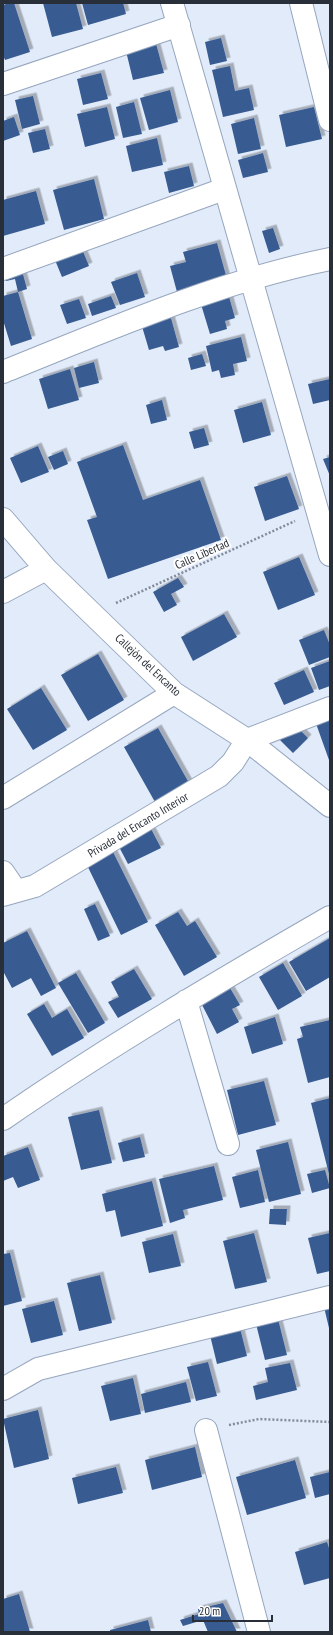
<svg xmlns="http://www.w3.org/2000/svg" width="333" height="1635" viewBox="0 0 333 1635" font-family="'PT Sans Narrow',sans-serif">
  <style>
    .building { fill: #375b92; filter: url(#shadow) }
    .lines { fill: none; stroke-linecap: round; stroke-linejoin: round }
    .minor-casing { stroke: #96a6be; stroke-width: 24 }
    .path { stroke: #838b98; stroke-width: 2.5; stroke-dasharray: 2 2; stroke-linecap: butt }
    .minor { stroke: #fff; stroke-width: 22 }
    .labels { text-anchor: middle; stroke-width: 4; stroke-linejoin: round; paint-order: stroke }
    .street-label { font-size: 12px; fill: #292f39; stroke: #fff }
  </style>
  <defs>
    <filter id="shadow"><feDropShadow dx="3.5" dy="-3.5" stdDeviation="0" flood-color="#0004"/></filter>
  </defs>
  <rect width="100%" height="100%" fill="#e1ebfa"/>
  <path class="building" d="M9,3H14L30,52L5,60L3,55V5Z
    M43,3H76L83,29L52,37Z
    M82,3H123L126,14L88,25Z
    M221,38L227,61L210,65L205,42Z
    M155,40L164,73L133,80L125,47Z
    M230,66L235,91L249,88L254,110L223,117L212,70Z
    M101,73L108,99L83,105L77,79Z
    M170,90L178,122L149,130L140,98Z
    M33,96L40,124L22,129L15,100Z
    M134,102L142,134L123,138L116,107Z
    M107,107L115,139L85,147L77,114Z
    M314,107L322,139L286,147L279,115Z
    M14,117L20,135L3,141V121Z
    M254,118L261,149L238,154L231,124Z
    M45,129L50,149L33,153L28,133Z
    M157,138L163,165L132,172L126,146Z
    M263,153L268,172L243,178L238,160Z
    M189,166L194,186L169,193L164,172Z
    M94,179L104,219L64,230L53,190Z
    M36,191L45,224L3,236V200Z
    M273,228L280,249L269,253L262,231Z
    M217,243L227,279L177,292L170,266L186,262L183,252Z
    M82,249L89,266L62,277L55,260Z
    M21,267L27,289L18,292L32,339L11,346L3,320V296L18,292L15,279L6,281L3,273Z
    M137,273L145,297L120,305L111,282Z
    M228,293L235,318L225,321L227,329L210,334L200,301Z
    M111,296L116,308L92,316L88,304Z
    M79,299L86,318L67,324L60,305Z
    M169,311L179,347L165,351L163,346L149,350L141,323Z
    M241,337L247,361L233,364L235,375L221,378L219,370L212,372L206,346Z
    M202,354L206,366L191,370L188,358Z
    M94,362L99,383L79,388L74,368Z
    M70,369L79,400L48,409L39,379Z
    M330,379V400L313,404L308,384Z
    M162,400L167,420L151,424L146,405Z
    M262,402L271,435L243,443L234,410Z
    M204,428L209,445L194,449L189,432Z
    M123,445L143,500L200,480L221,540L108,579L87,520L97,517L77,462Z
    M38,446L49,472L21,483L10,458Z
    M63,451L68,464L54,470L48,457Z
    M330,457V476L323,459Z
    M287,476L299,509L265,521L254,487Z
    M299,557L315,595L278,610L263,572Z
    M178,578L184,587L171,594L177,605L164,612L153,592Z
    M224,614L237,637L193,661L181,637Z
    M324,630L330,645V657L309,665L299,640Z
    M98,654L124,700L88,721L61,675Z
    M330,661V686L319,690L311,668Z
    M304,670L314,692L284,705L274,683Z
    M41,688L67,730L33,750L7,709Z
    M330,713V759L329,760L314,718Z
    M295,725L308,738L293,753L280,740Z
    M158,728L189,783L155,802L124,747Z
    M150,827L161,848L128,864L117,843Z
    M111,848L148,922L121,935L85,861Z
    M95,904L110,936L98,941L84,909Z
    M178,912L187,926L195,921L217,957L184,976L155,925Z
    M27,931L56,988L41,996L31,978L12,988L3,971V943Z
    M330,938V977L306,991L289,962Z
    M283,963L302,996L278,1010L259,977Z
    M134,969L152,999L118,1018L108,1002L119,997L111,982Z
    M76,973L105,1023L88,1033L58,983Z
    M230,988L240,1005L232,1009L239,1022L217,1034L198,997Z
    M44,1004L52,1018L67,1009L84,1038L52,1056L27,1014Z
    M275,1017L283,1044L252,1054L244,1027Z
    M330,1020V1077L308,1083L297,1039L303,1037L300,1027Z
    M264,1081L276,1125L238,1135L227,1090Z
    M330,1098V1174H329L311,1103Z
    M99,1110L112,1163L81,1170L68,1117Z
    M140,1137L145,1157L123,1162L118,1143Z
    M288,1142L301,1194L269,1202L256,1150Z
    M28,1147L40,1180L18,1188L13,1177L3,1181V1156Z
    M214,1166L223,1200L183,1210L185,1218L170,1223L159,1179Z
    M258,1170L265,1202L240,1208L232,1177Z
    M325,1170L330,1188L312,1193L307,1174Z
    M152,1181L163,1226L121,1237L115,1210L106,1212L102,1194Z
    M270,1209H287L286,1225L269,1224Z
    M254,1233L267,1282L235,1289L223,1241Z
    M330,1233V1271L317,1274L308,1238Z
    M173,1234L181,1266L149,1273L142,1242Z
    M10,1253L22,1301L3,1306V1254Z
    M100,1275L112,1323L79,1331L67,1283Z
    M54,1301L63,1335L31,1343L22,1309Z
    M330,1301V1328H329L323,1303Z
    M277,1315L287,1355L265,1360L255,1320Z
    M239,1324L247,1356L217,1364L209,1331Z
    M208,1362L217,1396L196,1401L187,1367Z
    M290,1363L297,1390L256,1400L253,1386L268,1382L265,1368Z
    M133,1378L141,1414L110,1421L101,1386Z
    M186,1382L191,1402L145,1413L141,1394Z
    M38,1410L49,1459L14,1468L3,1419Z
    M195,1447L202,1477L152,1490L145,1460Z
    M295,1460L306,1498L247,1515L236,1477Z
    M116,1467L123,1493L78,1504L72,1478Z
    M330,1472V1494L315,1498L310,1477Z
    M327,1542L330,1551V1578L304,1585L295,1552Z
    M19,1594L30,1632H3V1599Z
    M223,1603L237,1632H208L203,1620L183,1626L180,1620L199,1614L198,1609Z
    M148,1620L151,1632H110V1630Z"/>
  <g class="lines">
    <defs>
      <path id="minor" d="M172,3L330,555
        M301,3L330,120
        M3,84L179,25
        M3,269L224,189
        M3,372C110,329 217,282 330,259
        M3,519L46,569L174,693L247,740L330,806
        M3,592L46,569
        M3,798L174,693
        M3,872L16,891
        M3,895L35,886L219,776L233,762L247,740L330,708
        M186,1001L228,1144
        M3,1119C109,1046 219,981 330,917
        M3,1389L38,1369L330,1297
        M206,1430L259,1632"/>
    </defs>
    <use href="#minor" class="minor-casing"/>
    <path class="path" d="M116,603L295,521
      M229,1425L259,1419L330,1422"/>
    <use href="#minor" class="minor"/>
  </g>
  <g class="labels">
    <g class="street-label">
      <text transform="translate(202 554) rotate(-24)" y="4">Calle Libertad</text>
      <text transform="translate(148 665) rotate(43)" y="4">Callejón del Encanto</text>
      <text transform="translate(138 825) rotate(-31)" y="4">Privada del Encanto Interior</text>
    </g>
  </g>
  <rect width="333" height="1635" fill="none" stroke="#292f39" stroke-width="8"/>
  <path d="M193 1615v6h79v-6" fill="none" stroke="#292f39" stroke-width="2"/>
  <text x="199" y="1615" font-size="12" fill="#292f39" stroke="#ffffff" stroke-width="3" paint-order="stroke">20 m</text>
</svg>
